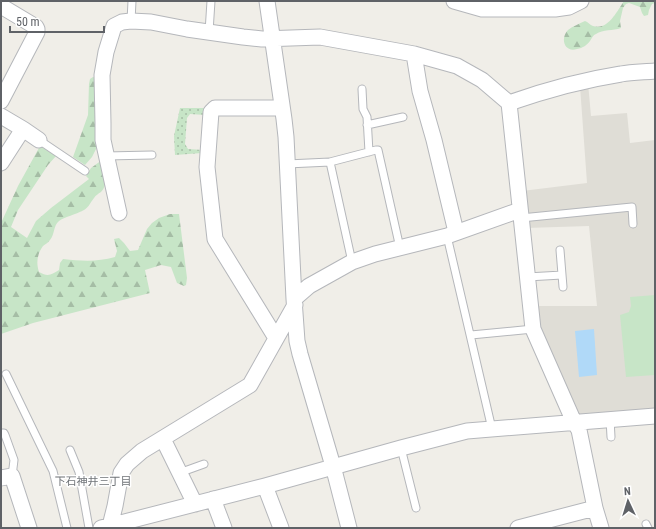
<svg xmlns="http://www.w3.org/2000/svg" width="656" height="529" viewBox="0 0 656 529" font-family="'Roboto Condensed','Noto Sans JP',sans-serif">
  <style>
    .education { fill: #dfddd6 }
    .green { fill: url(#green-dots) }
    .forest { fill: url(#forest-firs) }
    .pitch { fill: #c7e5c7 }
    .water { fill: #b0d9f8 }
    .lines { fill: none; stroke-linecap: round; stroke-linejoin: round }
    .service-casing { stroke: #b5b7bb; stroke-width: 9 }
    .minor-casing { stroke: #b5b7bb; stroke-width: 17 }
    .service { stroke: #fff; stroke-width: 7 }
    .minor { stroke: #fff; stroke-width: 15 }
    .labels { text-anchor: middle; stroke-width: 3; stroke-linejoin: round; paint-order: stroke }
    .neighbourhood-label { font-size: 11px; fill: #707478; stroke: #fff }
  </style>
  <defs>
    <pattern id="green-dots" width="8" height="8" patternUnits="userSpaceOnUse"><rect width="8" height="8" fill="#c7e5c7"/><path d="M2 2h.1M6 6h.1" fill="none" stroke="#a5bda5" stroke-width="1.8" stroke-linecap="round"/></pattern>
    <pattern id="forest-firs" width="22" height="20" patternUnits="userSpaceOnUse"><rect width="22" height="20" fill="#c7e5c7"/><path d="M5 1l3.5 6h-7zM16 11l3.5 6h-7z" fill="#a5bda5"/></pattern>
  </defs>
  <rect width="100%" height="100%" fill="#f0eee8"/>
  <path class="education" d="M588,83L591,116L627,113L630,143L655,140V410L581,415L576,412L538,327L537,306H597L589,226L526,228L522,191L587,183L580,86Z"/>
  <path class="green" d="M180,108H206L205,115L190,114L187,118L185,144L188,149L203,150L202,153L175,155L174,136Z"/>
  <path class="forest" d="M624,1H655V3L652,4L649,10L648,15L644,16L642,13L640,7L629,3L626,4L623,8L620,21L621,28C613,31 603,29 596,34C593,35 592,38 590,41C587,45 583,48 577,49C564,53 560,38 568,30C573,26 579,24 585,21C588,22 590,25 593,26C608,31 617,11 624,1Z
    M93,77L96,78L99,143L92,157L85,165L73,157L88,115L89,84L90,79Z
    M40,146L56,156L48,165L18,210L11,227L27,238L36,221L51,208L89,179L86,176L91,168L102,160C105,170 109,184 101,192C98,194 96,195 94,198C90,203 88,209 82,211C75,215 66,216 59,221C53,226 55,234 50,240C48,243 45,244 43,246C37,254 36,263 39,272C48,277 51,275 59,270L60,263L63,259C82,261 97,262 115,257L117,251L114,239L119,238L124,243L130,251L138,250L147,229L152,223L159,218L170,214H179L187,278L186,285L184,286L177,283L171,267L161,265L145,270L150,293L33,323L1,334V223L18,186Z"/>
  <path class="pitch" d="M655,295V375L626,377L620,315L629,312L631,306L630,297Z"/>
  <path class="water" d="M594,329L597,375L579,377L575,331Z"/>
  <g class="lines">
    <defs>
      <path id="service" d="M131,21L132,1
        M209,32L211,1
        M362,89L363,109L367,117L369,152
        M367,125L403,117
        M39,140L85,171
        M106,156L152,155
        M287,164L330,162
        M521,218L632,207L633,224
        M447,236L492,429
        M560,250L563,287
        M352,262L330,162L376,150H378L400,248
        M527,277L562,275
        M471,335L533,329
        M6,374L53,471L67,528
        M610,419L611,437
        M1,433H4L5,435L14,460L12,476
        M401,448L416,508
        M70,450L79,472L89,528
        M179,473L204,464
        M646,524L648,528"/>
      <path id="minor" d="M267,1L284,119L286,137L294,299L297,341L300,354L333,466L349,528
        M454,1L482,9H555L569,7L581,1
        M1,6L36,27L37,29V32L1,101
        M414,54L420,91L434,140L456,232
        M1,116L23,129L1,163
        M23,129L39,140
        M119,213L103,140V123L102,75L106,52L114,26L122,22L131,21L151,22L187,29L243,37L262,39L320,37L414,54L457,66L482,80L509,103
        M294,299L309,286L352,262L375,254L447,236L520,210
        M276,338L215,239L207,167L211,112L215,108H282
        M163,439L195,504
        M1,478L12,476L29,528
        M265,486L281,528
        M213,499L224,528
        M110,526L115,506L121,473L127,464L142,451L250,385L295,305
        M101,528L265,486L401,448L467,431L655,416
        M518,528L595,508
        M601,528L595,508L579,430L574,422L533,329L509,103C546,90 583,80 621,74C632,72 644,72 655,71"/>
    </defs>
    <use href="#service" class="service-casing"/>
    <use href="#minor" class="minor-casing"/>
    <use href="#service" class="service"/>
    <use href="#minor" class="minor"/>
  </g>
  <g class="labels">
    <g class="neighbourhood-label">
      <text x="93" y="485">下石神井三丁目</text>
    </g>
  </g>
  <rect width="656" height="529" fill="none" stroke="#5f6267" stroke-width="4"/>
  <g transform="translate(628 501) rotate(356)" stroke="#ffffff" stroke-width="3" paint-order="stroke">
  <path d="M0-3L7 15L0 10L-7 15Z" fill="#5f6267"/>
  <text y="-6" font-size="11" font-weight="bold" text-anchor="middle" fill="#5f6267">N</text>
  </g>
  <path d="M10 26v6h94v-6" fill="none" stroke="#5f6267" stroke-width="2"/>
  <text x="16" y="26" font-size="12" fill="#5f6267" stroke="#ffffff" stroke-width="3" paint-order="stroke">50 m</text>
</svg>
